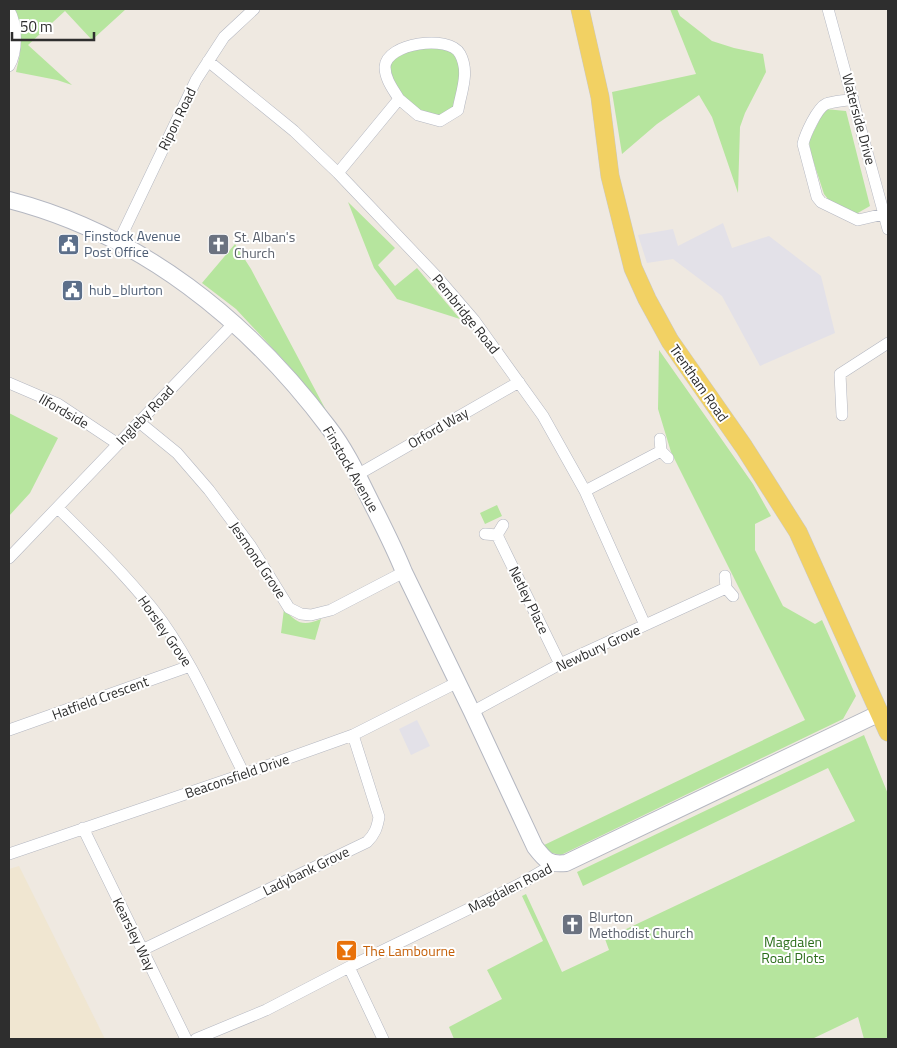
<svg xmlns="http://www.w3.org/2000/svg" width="897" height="1048" viewBox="0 0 897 1048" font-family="'Titillium Web',sans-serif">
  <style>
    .industrial { fill: #e3e1e8 }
    .education { fill: #f0e6d1 }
    .green { fill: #b6e59e }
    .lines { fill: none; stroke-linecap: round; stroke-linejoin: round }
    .street-casing { stroke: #b4b7c1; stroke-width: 12 }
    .secondary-casing { stroke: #b4b7c1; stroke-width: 18 }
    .primary-casing { stroke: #c9c9c9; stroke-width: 19 }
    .street { stroke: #fff; stroke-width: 11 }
    .secondary { stroke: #fff; stroke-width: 16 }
    .primary { stroke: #f2d163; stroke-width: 18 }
    .labels { text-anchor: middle; stroke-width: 4; stroke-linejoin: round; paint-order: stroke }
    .street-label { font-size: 14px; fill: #2e2e2e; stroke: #fff }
    .service-label { font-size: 14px; fill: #4e5e75; stroke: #fff; text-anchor: start }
    .worship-label { font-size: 14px; fill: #5b616d; stroke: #fff; text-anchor: start }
    .park-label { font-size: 14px; fill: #2c6e1b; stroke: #fff }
    .food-label { font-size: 14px; fill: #c56008; stroke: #fff; text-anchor: start }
  </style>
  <rect width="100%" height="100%" fill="#efe9e1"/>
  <path class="industrial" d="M723,223L732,248L769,236L821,276L835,333L760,366L722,296L673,259L647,263L638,235L673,229L678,246Z
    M417,720L430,746L411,755L399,729Z"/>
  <path class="education" d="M19,866L105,1039H9V869Z"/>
  <path class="green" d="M14,9H126L92,40L65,11L28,45L72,85L57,80L16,72L20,54L21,26Z
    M670,9H677L680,16L712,41L734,48L763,54L766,72L745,113L740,127L738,193L712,117L699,95L657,124L622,154L612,92L696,74Z
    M441,45L458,55L463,76L456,109L439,119L419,113L401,97L388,73L390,60L397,54Z
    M825,109L846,111L870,206L856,214L831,203L824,194L811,154L809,141Z
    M348,202L395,248L378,265L395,286L417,268L460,319L397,299L374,268Z
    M235,244L251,269L328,414L289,366L236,309L202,283Z
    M659,350L753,484L771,516L755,524V550L783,606L815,624L822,620L856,696L843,719L561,855L552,853L542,846L805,720L671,452L658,409Z
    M9,413L58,438L30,493L9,516Z
    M497,505L502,516L485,524L480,513Z
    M284,609C297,623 302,627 321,619L315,640L281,633Z
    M864,735L888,794V1039H864L858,1017L812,1039H454L449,1027L502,999L487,970L543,941L522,896L526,894L562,972L609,950L605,939L855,821L828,768L583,886L577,872Z"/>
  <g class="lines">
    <defs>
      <path id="street" d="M828,9L888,229
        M9,10C17,24 18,51 9,66
        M208,61L294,131L338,173L437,277L474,320L543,416L585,491L645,625
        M853,99C845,101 834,101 826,104C817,108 805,135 803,144L817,197L821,202L858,220L888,213
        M338,173L399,99C393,89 385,79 385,67C386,43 449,34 460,54C470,72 461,92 458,110L440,121L418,115L399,99
        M119,241L196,80L224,37L254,9
        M9,383L58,404L118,444
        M842,415L840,374L888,343
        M139,422L177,453L209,490L250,545L289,608L301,614L311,615L331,610L404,572
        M660,439L661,451L668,458
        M357,475L519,382
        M585,491L661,451
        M58,508C90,540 123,572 152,608C191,657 216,719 244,774
        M485,534L497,535L503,525
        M497,535L560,664
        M9,558L234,323
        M725,576L726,588L733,596
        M472,712L560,664L726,588
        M9,730L190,666
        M83,828L186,1039
        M9,854L244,774L353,735L458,682
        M142,950L367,842C375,834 377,828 379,817L353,735
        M349,967L383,1039
        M196,1039L266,1010L349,967L520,884L554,864"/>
      <path id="secondary" d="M9,200C141,234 248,320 329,428C346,450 358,476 370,500C382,524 394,547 404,572L472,712L535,847C545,860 549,865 566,863L880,713"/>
      <path id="primary" d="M580,9L600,97L610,176L633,268L647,299L670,341L744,447L798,532L888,732"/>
    </defs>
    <use href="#street" class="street-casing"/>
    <use href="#secondary" class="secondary-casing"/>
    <use href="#primary" class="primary-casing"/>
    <use href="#street" class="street"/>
    <use href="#secondary" class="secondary"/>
    <use href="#primary" class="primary"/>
  </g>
  <defs>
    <symbol id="civic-square" viewBox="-11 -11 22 22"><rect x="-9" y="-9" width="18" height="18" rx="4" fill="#5c6f8a" stroke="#fff"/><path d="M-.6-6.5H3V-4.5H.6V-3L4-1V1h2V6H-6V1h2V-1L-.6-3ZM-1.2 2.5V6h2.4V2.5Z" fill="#fff"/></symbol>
    <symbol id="church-square" viewBox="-11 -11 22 22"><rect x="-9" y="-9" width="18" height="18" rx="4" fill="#6b7280" stroke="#fff"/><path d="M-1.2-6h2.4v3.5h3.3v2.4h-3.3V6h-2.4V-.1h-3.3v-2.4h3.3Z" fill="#fff"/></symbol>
    <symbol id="bar-square" viewBox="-11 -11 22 22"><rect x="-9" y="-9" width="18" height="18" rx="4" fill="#e8710a" stroke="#fff"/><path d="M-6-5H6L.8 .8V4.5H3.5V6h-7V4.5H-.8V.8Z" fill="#fff"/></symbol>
  </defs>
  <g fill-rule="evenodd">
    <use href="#civic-square" x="56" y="232" width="25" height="25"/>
    <use href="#church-square" x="206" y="232" width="25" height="25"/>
    <use href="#civic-square" x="60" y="278" width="25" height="25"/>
    <use href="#church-square" x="560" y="912" width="25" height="25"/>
    <use href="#bar-square" x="334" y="938" width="25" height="25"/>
  </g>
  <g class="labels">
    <g class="street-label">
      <text transform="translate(177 119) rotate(-64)" y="5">Ripon Road</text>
      <text transform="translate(859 119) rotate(75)" y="5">Waterside Drive</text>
      <text transform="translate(466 314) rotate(51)" y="5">Pembridge Road</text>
      <text transform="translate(699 383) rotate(55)" y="5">Trentham Road</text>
      <text transform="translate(64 411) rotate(30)" y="5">Ilfordside</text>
      <text transform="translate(145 415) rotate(-46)" y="5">Ingleby Road</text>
      <text transform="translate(438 428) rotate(-30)" y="5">Orford Way</text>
      <text transform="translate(351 469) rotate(60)" y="5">Finstock Avenue</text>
      <text transform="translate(258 560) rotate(56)" y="5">Jesmond Grove</text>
      <text transform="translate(529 600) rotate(64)" y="5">Netley Place</text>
      <text transform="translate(165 631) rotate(55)" y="5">Horsley Grove</text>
      <text transform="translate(598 648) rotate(-25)" y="5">Newbury Grove</text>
      <text transform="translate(100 698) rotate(-20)" y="5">Hatfield Crescent</text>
      <text transform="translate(237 776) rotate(-19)" y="5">Beaconsfield Drive</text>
      <text transform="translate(306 871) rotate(-26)" y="5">Ladybank Grove</text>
      <text transform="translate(510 888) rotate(-27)" y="5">Magdalen Road</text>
      <text transform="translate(134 934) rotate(64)" y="5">Kearsley Way</text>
    </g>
    <g class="service-label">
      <text x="84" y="241">Finstock Avenue<tspan x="84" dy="16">Post Office</tspan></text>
      <text x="89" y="295">hub_blurton</text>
    </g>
    <g class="worship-label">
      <text x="234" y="242">St. Alban's<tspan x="234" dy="16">Church</tspan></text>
      <text x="589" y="922">Blurton<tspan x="589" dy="16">Methodist Church</tspan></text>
    </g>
    <g class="park-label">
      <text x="793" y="947">Magdalen<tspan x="793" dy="16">Road Plots</tspan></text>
    </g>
    <g class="food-label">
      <text x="363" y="956">The Lambourne</text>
    </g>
  </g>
  <rect width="897" height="1048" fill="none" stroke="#2e2e2e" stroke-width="20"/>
  <path d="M12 32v8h82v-8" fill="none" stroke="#2e2e2e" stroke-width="2.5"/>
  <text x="20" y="32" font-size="15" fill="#2e2e2e" stroke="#ffffff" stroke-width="4" paint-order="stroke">50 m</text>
</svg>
